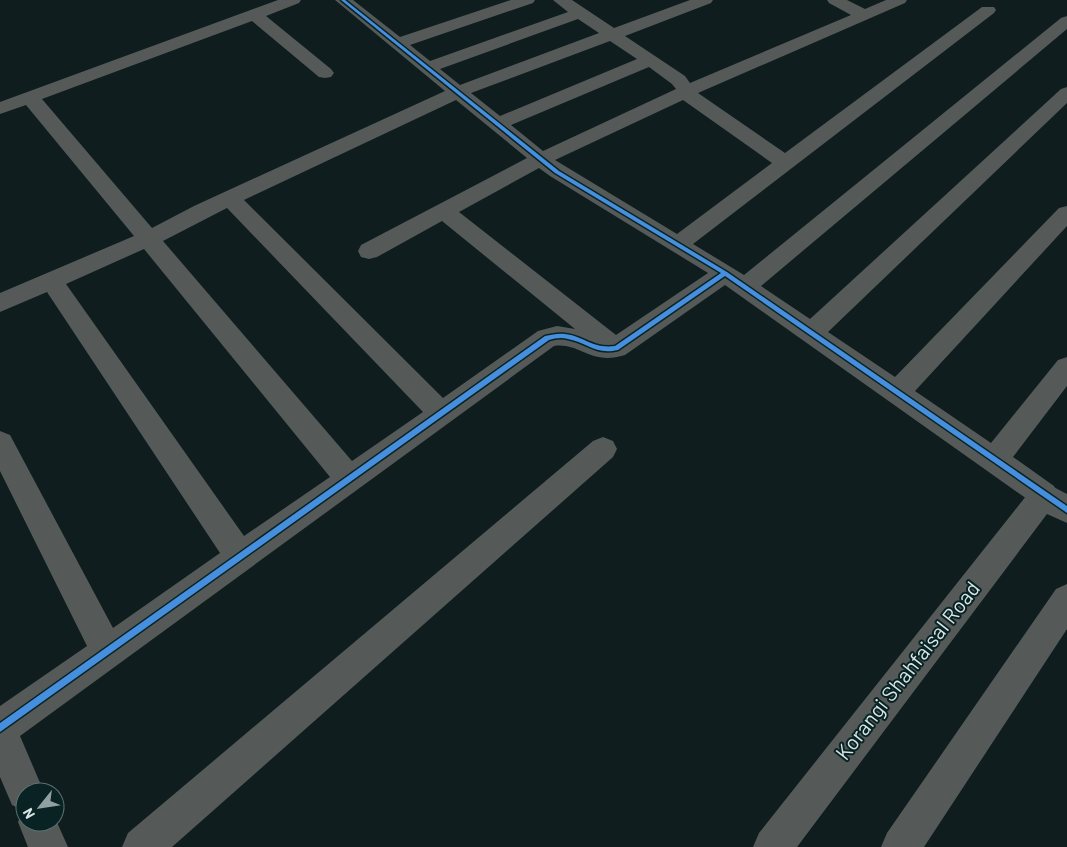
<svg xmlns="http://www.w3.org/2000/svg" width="1067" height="847" viewBox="0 0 1067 847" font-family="Barlow,sans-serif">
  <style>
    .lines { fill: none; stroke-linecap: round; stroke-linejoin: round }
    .minor { fill: #555a59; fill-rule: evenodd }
    .tertiary { fill: #555a59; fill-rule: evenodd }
    .cycleway-casing { stroke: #092324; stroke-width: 3 }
    .cycleway { fill: #468fdf; fill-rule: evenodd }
    .labels { text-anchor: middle; stroke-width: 4; stroke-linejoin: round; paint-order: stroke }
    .near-street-label { font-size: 21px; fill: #d8e7e7; stroke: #092324 }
  </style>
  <rect width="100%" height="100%" fill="#0f1d1e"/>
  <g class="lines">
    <path class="minor" d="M278,0H301L299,3L266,16L331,69L334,73L331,77L325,78L319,77L252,21L42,99L152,228L194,206L445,91L335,0H353L400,37L511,0H535L533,3L410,45L430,61L568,12L553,0H572L614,28L690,0H713L711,3L625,36L685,76L690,83L851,15L829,3L827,0H847L865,9L886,0H907L905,3L698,93L785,153L982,7H994L996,10L994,13L693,244L744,275L1061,18L1067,16V29L761,286L810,319L1061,89L1067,87V103L828,332L895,377L1059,208L1067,206V226L915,391L991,443L1058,360L1067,357V386L1013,457L1054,486L1059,495L1054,504L1044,508L1034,504L725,285L625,355C590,366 580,342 554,346L20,736L44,792H25V822H55V818L68,847H28L18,822L23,810L12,805L0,777V706L87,646L0,471V431L10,435L113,628L220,553L47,292L0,312V293L134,236L26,105L0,114V102ZM578,19L599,33L460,85L440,69ZM610,41L637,59L500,116L471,93ZM649,67L672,84L676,89L543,151L511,125ZM456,100L527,158L361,245L358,251L361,257L369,259L377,257L442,221L575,329L557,326L538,331L443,398L244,200ZM683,100L772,163L677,234L555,160ZM539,168L550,176L708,273L616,335L459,212ZM227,208L423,412L352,461L163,241ZM144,249L330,477L244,536L66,284Z
      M603,437L613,441L617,449L613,457L172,847H122L128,833L593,441Z"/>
    <path class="tertiary" d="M1044,482L1067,494V523L1047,514L797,847H753L759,833L1034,486Z
      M1067,584V629L924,847H881L887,833L1056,589Z"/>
    <defs>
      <path id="cycleway" d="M341,0H345L559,171L727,272L1067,506V513L725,276L618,350C595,355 588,343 568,339C562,337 555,338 549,340L0,732V723L545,336C552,335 558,333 565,334C584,336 592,349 615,346L721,273L555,173Z"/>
    </defs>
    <use href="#cycleway" class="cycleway-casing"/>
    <use href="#cycleway" class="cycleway"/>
  </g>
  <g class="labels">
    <g class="near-street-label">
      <text transform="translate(908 671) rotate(-52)" y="7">Korangi Shahfaisal Road</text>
    </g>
  </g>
  <g transform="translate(40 807) rotate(240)"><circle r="24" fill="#092324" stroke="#5c7172"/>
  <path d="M0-4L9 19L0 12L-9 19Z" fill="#92a0a1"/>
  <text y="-8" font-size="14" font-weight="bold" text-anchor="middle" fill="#d8e7e7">N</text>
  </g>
</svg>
